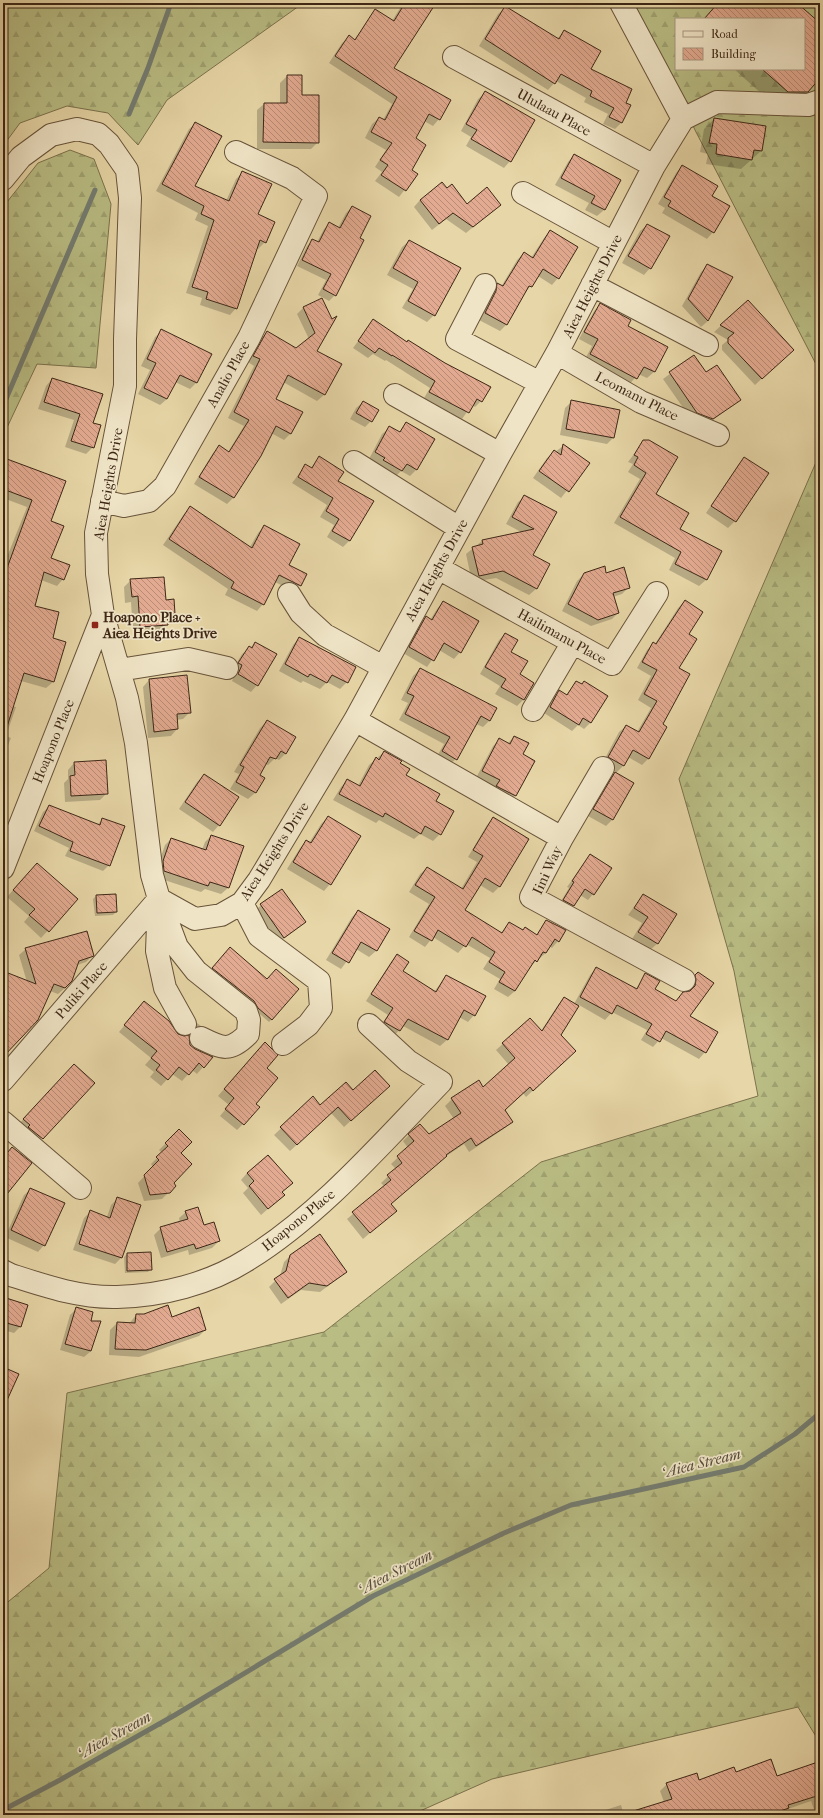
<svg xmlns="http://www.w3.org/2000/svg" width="823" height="1818" viewBox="0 0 823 1818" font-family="'IM FELL French Canon',serif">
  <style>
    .forest { fill: url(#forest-firs); stroke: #7c724d; fill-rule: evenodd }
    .shadow { fill: #0003 }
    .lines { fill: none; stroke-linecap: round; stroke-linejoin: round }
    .stream { stroke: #747d72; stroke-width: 5 }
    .building { fill: url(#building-back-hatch); stroke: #3e2716 }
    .minor-casing { stroke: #68533a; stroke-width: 24 }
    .minor { stroke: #efe4c6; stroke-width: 22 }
    .poi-dot { fill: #8f2418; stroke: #efe4c6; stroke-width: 1.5 }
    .labels { text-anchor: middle; stroke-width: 3.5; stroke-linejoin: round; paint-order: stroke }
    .street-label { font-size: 14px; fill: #3e2716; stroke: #efe4c6 }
    .poi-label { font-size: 14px; font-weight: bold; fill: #3e2716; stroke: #efe4c6; text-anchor: start }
    .water-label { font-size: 15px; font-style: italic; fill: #544b3c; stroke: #efe4c6 }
  </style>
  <defs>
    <pattern id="forest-firs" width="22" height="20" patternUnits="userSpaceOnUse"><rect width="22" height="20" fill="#b9bd84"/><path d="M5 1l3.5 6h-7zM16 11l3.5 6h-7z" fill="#a0a271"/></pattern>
    <pattern id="building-back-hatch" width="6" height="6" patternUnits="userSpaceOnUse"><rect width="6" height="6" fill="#e2aa90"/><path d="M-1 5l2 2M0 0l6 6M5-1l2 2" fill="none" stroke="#b98a75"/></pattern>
  </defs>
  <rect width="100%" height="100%" fill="#e7d6a7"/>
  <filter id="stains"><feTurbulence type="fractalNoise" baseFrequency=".005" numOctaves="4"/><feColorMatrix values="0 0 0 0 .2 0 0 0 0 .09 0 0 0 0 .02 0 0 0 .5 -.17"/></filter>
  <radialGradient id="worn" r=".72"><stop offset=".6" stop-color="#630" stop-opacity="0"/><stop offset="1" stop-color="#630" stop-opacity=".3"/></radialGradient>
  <path class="forest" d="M3,3H300L299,6L167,100L138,145L108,113L67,106L20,123L3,146Z
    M634,3H820V372L696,132ZM676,19H804V69H676Z
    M70,150L94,159L111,204L96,368L37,364L3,436V207L38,163Z
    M820,453V1743L798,1707L492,1779L411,1815H3V1606L49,1568L67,1393L324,1332L541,1162L758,1096L734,971L679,779Z"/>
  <path class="shadow" d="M399,3H434L392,69L439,119L433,126L424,121L414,139L411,171L417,174L399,197L375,181L382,172L375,167L386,150L365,138L372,124L379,118L383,120L392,104L329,63L342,43L349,37L354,40L376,10L392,21L402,5Z
    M718,3H796L820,24V77L793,105H774L734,69H804V19H704Z
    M505,8L557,39L564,31L589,69L624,103L621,123L615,129L603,124L608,114L584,102L586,98L556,81L548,90L479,46L498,14Z
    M287,76H301V96L318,142L311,149H257V110L264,104H280V83Z
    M485,93L510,161L504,168L466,146L471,137L461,131L478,99Z
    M714,119L761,151L741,169L706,164L708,154L700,152L704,129Z
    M196,123L194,187L226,201L236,179L243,172L265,242L258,249L256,248L236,308L230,315L200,305L202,298L186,293L208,226L195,220L198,213L156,191L189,129Z
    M574,155L620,180L604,210L597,216L585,210L589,203L555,185L568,162Z
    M682,166L710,196L713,232L707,239L662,213L665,208L658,204L676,173Z
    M447,190L467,205H500L466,233L446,219L432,230L414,207L420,200Z
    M352,207L358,238L363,240L335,295L329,301L318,295L326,280L297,266L307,246L313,240L317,242L324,229L329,224L338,228L346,213Z
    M647,225L650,268L644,275L622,263L640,231Z
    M550,231L558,278L552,285L538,276L525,293L506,325L500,331L479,320L491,291L497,285L501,287L517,260L524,253L531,258L544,238Z
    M409,241L434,315L427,322L402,308L413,289L387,275L402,247Z
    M708,265L731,278L708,321L701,327L682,306L701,272Z
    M322,299L316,351L341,365L324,395L317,401L283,382L275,399L291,433L284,440L271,433L260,455L233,498L227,504L194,484L213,453L219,447L228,452L244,426L228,418L254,366L248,362L260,339L267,333L296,349L309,339L297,314L304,307Z
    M748,301L786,356L755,385L722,350V345L728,340L714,332Z
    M600,305L627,326L667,348L654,372L647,378L638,374L629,385L584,361L592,346L579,339L594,311Z
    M373,321L481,401L475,407L472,405L462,419L424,398L430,388L386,360L385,361L373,354L368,358L353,348Z
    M162,331L196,383L190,389L175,382L167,399L160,405L138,394L150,370L141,366L155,337Z
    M694,356L706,373L740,400L706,425L691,419L663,379Z
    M52,379L92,423L93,447L86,454L65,447L74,420L38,409L46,386Z
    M572,401L613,438L607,444L560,435L565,408Z
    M363,402L371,421L365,427L350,419L356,408Z
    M406,424L434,440L416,470L410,476L401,471L395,477L378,467L379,465L369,459L382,434L389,428L398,433Z
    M644,441L654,495L679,529L721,552L706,580L699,586L669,570L675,558L614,523L640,479L628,472L633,464L628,462Z
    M563,446L588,464L561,498L533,478L547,458Z
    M319,457L337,481L350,540L343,547L327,537L334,525L320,517L327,505L292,483L305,466L310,469Z
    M744,458L767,474L735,521L728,528L706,513L738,465Z
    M7,460L50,522V559L63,579L57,586L41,580L34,607L52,639L65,643L53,682L46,688L21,681L12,706L16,707L6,736L11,738L3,757V567L27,507L3,498V464Z
    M525,496L555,512L532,555L549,564L536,589L529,595L496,578L472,582L466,554L482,541L523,533L506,524L518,502Z
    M190,508L250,547L258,533L264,526L300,585L293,591L275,582L263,604L257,611L225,595L228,589L163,545L184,514Z
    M584,574H606L629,587L622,594L613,597L618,613L612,619L591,626L562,611L577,581Z
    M131,580L165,601L174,614L167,621V625L161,631L133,633L131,602L125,603L124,587Z
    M685,601L688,634L661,724L649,758L642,765L628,757L623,766L616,773L633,783L612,820L606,826L588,816L608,779L616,772L602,764L619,732L626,726L637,732L651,708L638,700L651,676L637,668L647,650L653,644H655L678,608Z
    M443,602L460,652L454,659L439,650L427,667L403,653L420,624L426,617L430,620L437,609Z
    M505,634L518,675L533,683L523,700L517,706L495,694L500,686L480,674L499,640Z
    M299,638L347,682L340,689L327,682L320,689L303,681L301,683L279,671L293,645Z
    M256,643L257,685L251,692L232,681L236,671L233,669L242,654Z
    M420,669L489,721L483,727L476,724L456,759L449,765L436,758L444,744L399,720L408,703L401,700L413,676Z
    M149,680L190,712L183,719L176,720L177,729L171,736L148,738L143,687Z
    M576,682L581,685L584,682L607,697L590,723L584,729L578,725L572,731L544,713L553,698L559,691L566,695Z
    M267,721L285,754L279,760L275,758L268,765L265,764L258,775L263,778L255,793L248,799L230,789L239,774L234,772L260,728Z
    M514,737L522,755L534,761L515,796L509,802L476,778L493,746L499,740L507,744Z
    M384,752L399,764L405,776L435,802L452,812L440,834L433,841L420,834L414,839L379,820L376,823L333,800L341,787L347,780L358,786L369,765Z
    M74,763L107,793L100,800L65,802L64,783L68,779V770Z
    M204,775L219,825L213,832L179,809L197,782Z
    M49,807L97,825L103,819L109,865L103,871L65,856L69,848L34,831L43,812Z
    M328,817L330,884L324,891L287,869L300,848L306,842L309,843L321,824Z
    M493,819L500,886L493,893L480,885L464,911L501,933L509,923L522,931L536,935L546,921L558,941L552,948L549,946L546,953L529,967L515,991L508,997L494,989L500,979L483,969L490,958L466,944L458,953L433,937L425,947L409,937L429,904L409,892L420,874L427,868L461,889L477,862L468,857L487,825Z
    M211,836L243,847L228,888L221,894L205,889L201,892L158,878L157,868L165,845L171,839L202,850L205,842Z
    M590,855L593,894L588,900L580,895L568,912L558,906L569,888L567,887Z
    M30,871L76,900L41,938L24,922L29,916L7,897Z
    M643,895L675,914L657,944L650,950L632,939L642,923L628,915Z
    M96,896L116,912L113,915L95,916L93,899Z
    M261,905L305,922L278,943L254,912Z
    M358,911L389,929L376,951L369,957L356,949L341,969L326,960L352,917Z
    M26,949L93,955L86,962L77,965L65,988L58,994L50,991L3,1056V972L27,982L19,955Z
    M227,952L272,1019L269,1022L210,971Z
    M397,955L402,972L434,992L446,976L474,1015L468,1022L459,1017L447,1040L440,1046L403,1026L393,1037L379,1028L388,1015L366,1001L391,962Z
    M596,968L635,990L646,975L654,990L675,1002L683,993L689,992L692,979L698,973L712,984L688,1016L717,1032L705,1052L699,1059L661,1038L653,1047L641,1040L647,1030L612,1012L605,1020L579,1005L560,1035L568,1057L526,1097L523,1093L504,1110L511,1122L505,1128L469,1152L464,1144L445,1157L390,1204L395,1211L363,1239L347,1219L385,1187L381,1183L396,1169L391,1164L408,1148L403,1141L410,1134L428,1136L454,1119L445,1106L452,1099L478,1082L483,1089L509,1065L496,1050L530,1019L541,1031L558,1005L564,998L574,1004L590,975Z
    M138,1009L190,1045L203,1067L197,1074L192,1070L182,1081L172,1074L161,1086L150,1077L154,1072L145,1065L151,1058L119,1032Z
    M197,1023L201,1026L195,1032L191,1033V1029Z
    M258,1050L266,1068L255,1104L243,1124L237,1130L220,1116L229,1105L218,1096Z
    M67,1072L93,1083L35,1145L17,1126Z
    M353,1091L382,1092L344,1127L331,1113L290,1151L274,1135L313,1098L320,1106Z
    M179,1130V1153L172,1183L175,1186L162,1199L144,1201L138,1183L153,1167L151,1164L162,1153L159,1150Z
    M247,1173L281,1192L277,1201L261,1215L243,1193L248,1188L241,1180Z
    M31,1189L44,1245L38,1252L5,1237L24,1195Z
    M118,1198L139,1206L121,1258L115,1264L73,1250L84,1218L90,1212L107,1217L111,1205Z
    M186,1212L219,1241L212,1248L189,1255L188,1250L161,1258L154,1235L161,1228L180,1223L179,1218Z
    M150,1253L151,1269L148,1272L125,1273L124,1257L127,1254Z
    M291,1255L346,1272L320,1292L301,1290L281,1304L269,1287L280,1276L284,1262Z
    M3,1298L20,1327L14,1333L3,1330Z
    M77,1308L89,1322L91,1351L84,1357L60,1350L70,1315Z
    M136,1315L172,1318L205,1330L199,1336L139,1357L109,1355L110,1330L117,1323L129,1324Z
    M735,1773L820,1781V1815H816L811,1801L785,1810L778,1815H625L664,1802L660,1791L667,1784L698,1781Z
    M621,1805L624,1815H590Z
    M555,1811L556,1815H542Z"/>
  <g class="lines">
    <path class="stream" d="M129,114L148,68L171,3
      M3,406L95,190
      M3,1810L60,1780L175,1715L373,1596L504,1533L571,1505L744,1467L795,1434L820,1413"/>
  </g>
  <path class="building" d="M405,3H436L394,68L451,100L440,120L429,114L416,138L426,145L412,170L418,174L406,191L381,175L388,165L380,160L392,143L371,132L379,117L385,120L397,97L335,56L349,35L355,40L375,9L394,21Z
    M718,3H797L820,23V78L808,92H788L762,69H804V19H704Z
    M505,6L559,39L564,30L601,51L591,69L632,89L626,103L631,105L622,123L609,117L614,108L590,96L592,91L561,74L555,84L485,39Z
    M287,75H302V95H319V143L263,142L264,103H287Z
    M485,91L535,120L511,162L471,139L477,130L466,124Z
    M714,118L766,126L762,151L754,150L752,160L716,154L717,144L709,143Z
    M195,122L222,136L195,186L229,201L242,171L272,184L258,214L275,222L266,243L260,240L237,309L206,299L208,292L192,287L214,220L201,214L204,206L162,184Z
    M574,154L621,180L605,210L591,203L595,196L561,178Z
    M682,165L718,186L712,196L730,206L714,233L668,206L671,201L664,197Z
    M442,182L447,188L452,184L467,204L487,187L501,205L473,227L453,213L439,224L420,200Z
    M352,206L371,216L360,238L364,240L336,296L323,289L331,274L302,260L312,239L319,242L329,222L340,228Z
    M647,224L670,236L651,269L628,256Z
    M550,230L578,247L559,279L543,269L532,287L529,286L507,325L485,313L496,291L497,283L503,286L524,252L533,258Z
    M409,240L461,268L435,316L408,301L418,282L393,268Z
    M707,264L733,277L708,321L688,299Z
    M322,298L332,319L337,316L317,351L342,364L325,395L288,375L276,399L303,412L291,434L276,426L261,456L234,498L199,477L219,445L229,452L249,420L234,412L260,359L253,356L267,331L296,348L315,333L303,307Z
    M748,300L794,350L762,379L728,343V338L734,333L720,325Z
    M600,303L631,320L628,326L668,347L655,372L644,367L637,379L590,354L598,339L584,332Z
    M373,319L407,342L408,340L445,363L491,387L482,402L477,399L469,413L429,392L435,381L392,355V356L379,348L375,353L358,341Z
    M161,329L212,354L197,383L180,375L167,399L144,388L156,363L147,359Z
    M694,355L706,372L717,365L741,400L713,419L697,413L669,372Z
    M52,378L103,394L93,423L101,425L94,448L71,441L80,414L44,402Z
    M571,400L620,410L614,438L566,429Z
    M363,401L379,410L372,422L356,413Z
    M406,422L435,439L417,470L407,464L402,471L383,460L385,458L375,452L389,426L400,432Z
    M643,440H649L678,457L656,494L689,513L680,529L722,551L707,580L675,564L681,552L620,517L646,473L634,465L638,457L634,455Z
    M563,444L590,463L569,492L539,471L554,450L561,455Z
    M319,456L344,472L338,481L374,501L350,541L332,531L339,519L326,511L333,498L298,477L305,464L312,468Z
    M744,457L769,473L736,522L711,506Z
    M7,459L66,481L51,521L64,526L51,558L70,565L64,580L44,572L35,606L59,612L53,638L66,642L54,682L24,673L6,730L3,729V579L32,500L3,489V468Z
    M524,495L557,512L533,555L550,564L537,589L503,571L479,576L472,547L483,544L482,540L534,529L512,517Z
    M190,506L252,548L264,525L300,544L289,565L307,574L301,586L279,575L264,605L231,588L234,582L169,539Z
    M605,566L606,573L624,567L630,588L613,593L619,613L598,620L568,604L584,573Z
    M164,577L166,600L174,599L175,614L167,615L168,625L140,627L138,596L132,597L130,579Z
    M685,600L703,612L689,634L697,639L679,668L690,674L663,724L667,727L649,759L633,750L624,766L608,757L626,725L639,732L657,701L644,694L657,670L642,662L653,642L656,644Z
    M443,601L479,621L461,653L444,643L434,661L409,647L426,616L432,620Z
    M505,633L518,640L511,652L528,661L520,674L534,683L524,700L501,687L506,679L485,667Z
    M299,637L356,667L348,683L332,675L327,683L310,674L308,677L285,664Z
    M255,642L277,654L258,686L238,674L242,665L238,663L249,646L252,648Z
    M420,668L497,708L490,721L481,716L457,760L442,751L450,737L405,714L414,696L407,693Z
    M187,675L191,713L177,714L178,729L154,732L149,679Z
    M576,681L582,684L584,681L608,696L591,723L583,718L579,725L550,707L559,690L567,695Z
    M267,720L296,737L286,754L281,751L276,759L270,757L260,775L265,778L256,793L236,782L244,767L240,765Z
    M514,736L529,743L523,754L535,761L516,796L496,786L500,780L482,771L499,738L510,744Z
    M384,751L402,761L400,763L410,769L406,775L440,794L436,801L454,811L441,835L425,826L421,834L385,813L383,817L339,794L347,779L360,786L376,757L379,760Z
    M106,760L108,794L71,796L70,776L75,775L74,762Z
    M615,772L634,783L613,820L593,809Z
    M204,774L239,797L220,826L185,802Z
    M49,805L100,825L102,818L125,826L110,866L70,851L73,842L39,826Z
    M328,816L361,836L331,885L293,862L306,840L311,843Z
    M493,817L529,839L500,887L485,878L465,910L502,933L509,922L523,930L525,927L537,935L546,920L566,930L559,942L555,939L546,953L543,952L537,962L535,960L515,991L499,982L505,972L489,962L495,952L472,937L466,947L438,930L432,941L414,931L435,897L415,885L427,867L463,889L483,856L473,850Z
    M211,835L244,846L229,888L210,882L208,886L164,871L163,861L171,838L206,850Z
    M590,854L612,868L594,895L585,889L574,906L563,900L574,882L572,881Z
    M37,863L78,899L49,932L29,915L35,909L13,890Z
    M282,889L306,922L284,938L260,904Z
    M116,894L117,912L97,913L96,895Z
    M643,894L677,914L658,944L638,932L648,917L634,908Z
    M358,910L390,929L377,951L361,942L349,963L332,953Z
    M87,931L94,956L79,961L72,981L65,988L54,984L38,1020L3,1057V971L36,984L25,948Z
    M230,947L267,979L276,969L299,989L272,1020L258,1008L254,1001L212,968Z
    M397,954L409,962L403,971L436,992L446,975L486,996L475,1016L464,1010L448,1040L408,1019L400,1031L384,1022L393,1008L371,994Z
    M596,967L637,989L645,973L660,981L655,989L676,1001L683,992L690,991L695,986L696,980L695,975L698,972L714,983L690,1016L718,1032L706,1053L666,1031L660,1042L646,1034L652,1024L617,1005L612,1014L580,997Z
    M564,997L579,1006L561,1035L576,1051L533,1091L530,1087L505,1110L513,1122L476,1146L471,1138L446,1155L447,1156L391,1204L397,1211L370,1233L352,1212L391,1180L387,1175L402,1163L397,1156L414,1141L408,1134L420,1124L429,1134L461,1113L451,1098L479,1080L483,1087L515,1058L502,1043L530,1018L542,1031Z
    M144,1001L169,1021L178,1034L184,1036L189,1035L190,1045L195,1049L213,1057L204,1068L199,1063L189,1075L179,1067L168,1080L156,1070L160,1065L151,1058L157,1051L124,1025Z
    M265,1042L278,1055L267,1068L278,1078L256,1104L260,1107L244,1125L225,1109L234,1098L224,1089Z
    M74,1064L95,1083L43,1139L28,1127L30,1125L23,1119Z
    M375,1070L390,1086L351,1121L338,1107L297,1145L280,1127L313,1096L320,1105L346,1082L353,1090Z
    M179,1129L192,1142L181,1153L192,1164L174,1183L176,1186L170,1193L150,1195L144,1175L159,1160L156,1157L168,1146L165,1143Z
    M12,1147L32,1163L3,1199V1158Z
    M268,1155L293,1183L282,1192L285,1195L268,1209L249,1186L254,1181L247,1173Z
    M30,1188L65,1203L45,1246L11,1230Z
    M117,1197L141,1205L122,1258L79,1244L90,1210L110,1218Z
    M198,1207L204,1225L214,1222L220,1241L196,1249L194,1244L167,1252L160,1227L188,1219L185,1211Z
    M320,1234L347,1272L327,1286L309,1283L288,1298L274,1279L286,1271L290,1255Z
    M151,1252L152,1270L127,1271V1253Z
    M3,1297L28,1305L21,1327L3,1322Z
    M168,1305L172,1317L199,1307L206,1330L146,1350L115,1349L117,1322L135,1323L136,1314H144Z
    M76,1307L93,1312L91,1321H101L91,1351L65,1344Z
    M3,1367L19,1374L3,1409Z
    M771,1759L777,1776L815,1763L820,1779V1795L788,1805L789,1808L769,1815H630V1812L672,1799L666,1783L697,1773L699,1780L734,1767L736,1772Z"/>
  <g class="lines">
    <defs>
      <path id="minor" d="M621,3L683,119
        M454,57L654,166
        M3,179L21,157L51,135L77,129L98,134L109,144L127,170L130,198L125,339V386L96,533L97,574L103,615L127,698L136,743L152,875L159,899L195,919L221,915L242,903L259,880L355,720L500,454L557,353L654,166L683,119L717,102L808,105L820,101
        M523,193L614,243
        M485,285L457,339L540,383
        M592,285L707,345
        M557,353L641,402L718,435
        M395,395L500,454
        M354,462L459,528
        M102,501L124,506L149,501L165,486L249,338L316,196L292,178L236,152
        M438,568L612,664L657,593
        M289,594L301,613L325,635L383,667
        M119,670L188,659L227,668
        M533,710L573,642
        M355,720L562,838L531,897L684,980
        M562,838L603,768
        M3,868L103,615
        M242,903L259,936L319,981L321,1008L308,1025L283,1044
        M185,1024L165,988L157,951L159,899L177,947L196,971L246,1011L249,1020L248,1034C230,1052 223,1049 201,1038
        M3,1080L159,899
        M3,1122L80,1188
        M3,1271L11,1275C45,1286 80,1298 117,1297C161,1296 209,1284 247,1260C319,1216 382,1143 441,1082L408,1061L369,1025"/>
    </defs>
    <use href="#minor" class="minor-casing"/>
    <use href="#minor" class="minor"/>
  </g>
  <rect class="poi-dot" x="91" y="621" width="8" height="8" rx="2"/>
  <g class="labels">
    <g class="street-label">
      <text transform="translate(554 112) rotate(29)" y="5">Ululaau Place</text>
      <text transform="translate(592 286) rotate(-63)" y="5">Aiea Heights Drive</text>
      <text transform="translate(228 374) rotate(-61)" y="5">Analio Place</text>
      <text transform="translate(637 396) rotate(27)" y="5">Leomanu Place</text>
      <text transform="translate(108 484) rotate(-80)" y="5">Aiea Heights Drive</text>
      <text transform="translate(436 570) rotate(-61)" y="5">Aiea Heights Drive</text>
      <text transform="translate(562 636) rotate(29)" y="5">Hailimanu Place</text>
      <text transform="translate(53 741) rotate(-68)" y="5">Hoapono Place</text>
      <text transform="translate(274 851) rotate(-57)" y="5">Aiea Heights Drive</text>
      <text transform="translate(547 870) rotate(-65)" y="5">Iini Way</text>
      <text transform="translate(81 990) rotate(-49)" y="5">Puliki Place</text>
      <text transform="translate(298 1220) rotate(-39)" y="5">Hoapono Place</text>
    </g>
    <g class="poi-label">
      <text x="103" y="622">Hoapono Place +<tspan x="103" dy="16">Aiea Heights Drive</tspan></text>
    </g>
    <g class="water-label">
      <text transform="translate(701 1463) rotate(-14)" y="5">ʻAiea Stream</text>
      <text transform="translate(395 1572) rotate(-27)" y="5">ʻAiea Stream</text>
      <text transform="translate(114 1735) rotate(-29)" y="5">ʻAiea Stream</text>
    </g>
  </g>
  <rect width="823" height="1818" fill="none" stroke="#e7d6a7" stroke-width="16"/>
  <rect x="4" y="4" width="815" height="1810" fill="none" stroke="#3e2716" stroke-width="2"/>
  <rect x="8" y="8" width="807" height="1802" fill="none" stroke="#3e2716"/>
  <rect x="675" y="18" width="130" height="52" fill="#efe4c6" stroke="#a89880"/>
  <rect x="683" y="31" width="20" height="6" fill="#efe4c6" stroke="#a89880"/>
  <text x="711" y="38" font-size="12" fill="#3e2716">Road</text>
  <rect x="683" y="48" width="20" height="12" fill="url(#building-back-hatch)" stroke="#a89880"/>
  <text x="711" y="58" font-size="12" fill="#3e2716">Building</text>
  <rect width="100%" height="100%" filter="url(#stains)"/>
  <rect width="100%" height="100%" fill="url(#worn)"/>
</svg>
